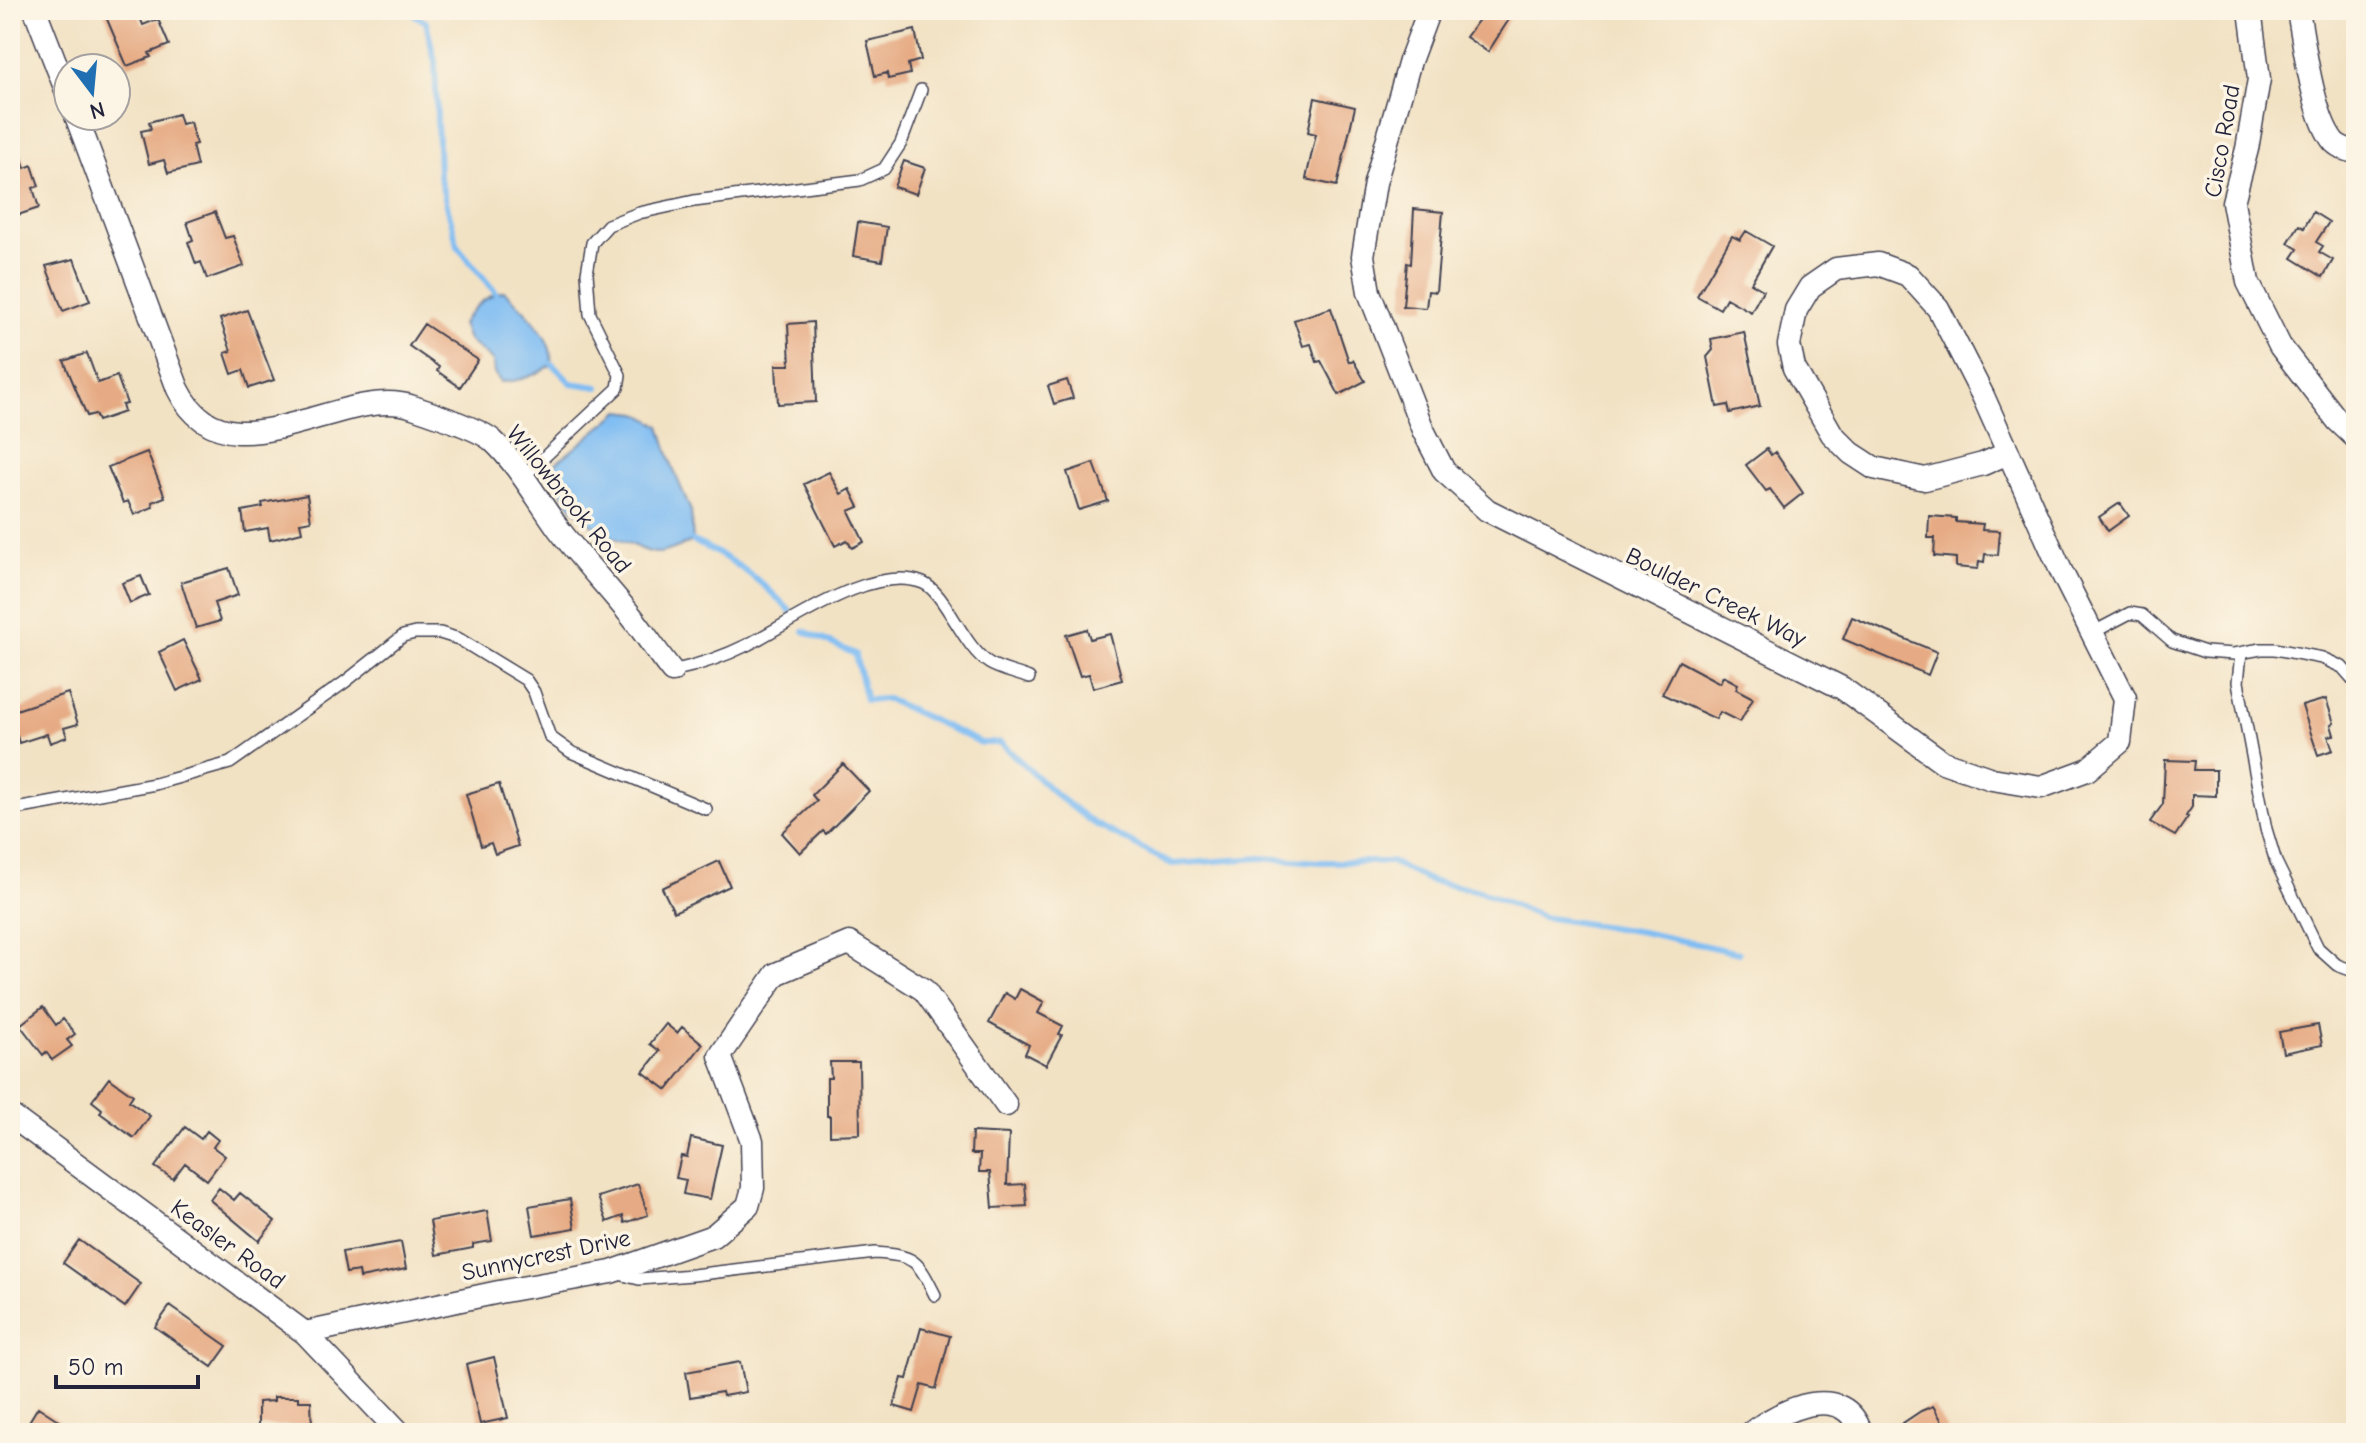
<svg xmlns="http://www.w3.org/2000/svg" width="2366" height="1443" viewBox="0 0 2366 1443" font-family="'Comic Neue',sans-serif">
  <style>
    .water { fill: #80bdf3; stroke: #517097; stroke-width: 2 }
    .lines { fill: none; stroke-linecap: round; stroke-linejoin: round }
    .stream { stroke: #80bdf3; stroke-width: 6 }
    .building { fill: #e6ab84 }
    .lane-casing { stroke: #413f50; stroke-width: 14 }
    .street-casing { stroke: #413f50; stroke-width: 25 }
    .lane { stroke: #fff; stroke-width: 11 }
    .street { stroke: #fff; stroke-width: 22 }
    .labels { text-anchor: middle; stroke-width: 7; stroke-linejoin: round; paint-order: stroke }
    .street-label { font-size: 24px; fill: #22223b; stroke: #fcf5e5 }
  </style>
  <rect width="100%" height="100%" fill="#fcf5e5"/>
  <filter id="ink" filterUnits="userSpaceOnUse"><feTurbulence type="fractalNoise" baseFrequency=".0125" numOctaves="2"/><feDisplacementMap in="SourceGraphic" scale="16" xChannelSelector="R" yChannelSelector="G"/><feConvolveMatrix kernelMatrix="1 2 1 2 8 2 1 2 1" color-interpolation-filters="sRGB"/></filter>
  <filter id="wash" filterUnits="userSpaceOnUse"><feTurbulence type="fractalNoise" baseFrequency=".006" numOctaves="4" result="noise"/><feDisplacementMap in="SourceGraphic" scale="32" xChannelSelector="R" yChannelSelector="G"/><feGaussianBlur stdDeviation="1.8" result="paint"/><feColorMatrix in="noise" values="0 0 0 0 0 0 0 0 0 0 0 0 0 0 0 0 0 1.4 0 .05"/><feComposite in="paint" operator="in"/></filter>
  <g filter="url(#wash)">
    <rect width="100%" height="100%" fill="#f2e2c4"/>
    <path class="water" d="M504,291C524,309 553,336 552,364C541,374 517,382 501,382L494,373L493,361L468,340L462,324C470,310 488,294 504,291Z
      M620,411L638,413L660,426L674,471L691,511L693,541C683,545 668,553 657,553C650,553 639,548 633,545C595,532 556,506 555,464Z"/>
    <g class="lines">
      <path class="stream" d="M406,10L426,22L435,62L439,175L458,247L496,293
        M552,364L571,383L598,387
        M693,541C733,559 760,579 790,611
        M804,631L855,654L866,700L887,699L981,743H1001L1054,793L1093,823L1172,864L1262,858L1320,862H1391L1430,881L1480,891L1542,917L1642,932L1739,953"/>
    </g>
    <g id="blocks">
      <path class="building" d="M103,10H137L143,25L158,19L169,45L149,53L151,57L127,66Z
        M1486,10H1515L1488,52L1466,37Z
        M915,30L921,60L908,64L910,74L888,79L887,73L875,76L867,41Z
        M1315,98L1355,107L1337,186L1306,179L1316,134L1308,132Z
        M178,114L181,124L190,122L196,144L192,145L197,166L168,173L164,160L149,164L141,131L151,129L149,122Z
        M13,130L25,168L32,165L39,186L33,188L39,208L15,216L10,200V131Z
        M904,161L925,168L916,194L894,187Z
        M1414,209L1443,212L1436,292L1428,291L1426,308L1403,306L1407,263L1411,264Z
        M215,212L225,238L233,236L244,266L207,279L201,262L196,264L188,242L193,240L187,222Z
        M2313,212L2329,222L2316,242L2323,246L2319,252L2333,260L2323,277L2292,258L2298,249L2288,243L2299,225L2304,228Z
        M858,222L887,227L882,261L853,256Z
        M1746,231L1772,246L1751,283L1763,290L1751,312L1726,298L1720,309L1697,296L1732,236L1740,240Z
        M74,259L90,301L63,311L46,266Z
        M1331,308L1349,362L1353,360L1365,381L1339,395L1321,361L1317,362L1311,344L1303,346L1294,320Z
        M247,310L274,380L249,388L243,370L232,374L225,353L231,351L220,319Z
        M813,322L816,402L778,404L776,365H790L788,324Z
        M424,324L478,360L460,387L437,371L439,367L409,346Z
        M1744,332L1760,406L1730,413L1728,405L1717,407L1707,357L1713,350L1711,339Z
        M87,353L98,383L117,376L127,404L122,405L124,412L98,421L95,414L87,416L64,361Z
        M1067,380L1073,398L1054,404L1048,386Z
        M1767,449L1771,455L1775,452L1803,493L1784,508L1770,489L1766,491L1746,465Z
        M147,452L165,497L152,502L153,507L134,515L128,501L123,503L108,467Z
        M1094,463L1108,501L1079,510L1067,472Z
        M829,472L841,494L850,489L859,507L849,511L864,542L852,548L847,540L835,546L804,484Z
        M307,495L311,521L300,523L302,532L270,540L268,528L245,532L242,511L263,507L262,503Z
        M2120,503L2129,516L2108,531L2099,517Z
        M1929,516L1956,518V522L1983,524L1982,530L2000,531L1998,555L1985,554L1984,562L1979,561L1978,569L1956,567V558L1934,556L1935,538H1928Z
        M229,568L238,595L214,603L220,621L196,628L181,582Z
        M141,576L149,595L130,603L122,583Z
        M1852,617L1937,652L1928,675L1843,639Z
        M1087,629L1090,639L1110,634L1122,680L1093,688L1089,674L1080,676L1066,635Z
        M183,640L202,679L177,691L159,652Z
        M1679,661L1720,683L1723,676L1738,684L1736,689L1753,698L1740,722L1720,712L1716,719L1662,694Z
        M68,693L78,724L64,728L67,737L50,743L47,734L19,743L10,712Z
        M2326,699L2334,723L2331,725L2334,735L2328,736L2333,750L2318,755L2302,706Z
        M2165,760L2195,761L2194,770H2216V796L2192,795V807L2186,816L2188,817L2175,836L2150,822L2163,804Z
        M843,764L869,791L826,834L823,831L800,853L782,833L817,801L812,795Z
        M499,784L518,846L495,854L491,843L481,846L466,794Z
        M719,861L730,886L674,912L662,888Z
        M1020,989L1044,1002L1038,1013L1063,1026L1059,1034L1062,1035L1046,1065L1025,1054L1029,1045L989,1023L1005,993L1015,999Z
        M43,1007L56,1025L63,1019L75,1034L67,1040L72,1046L52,1060L46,1052L43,1055L20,1025Z
        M666,1024L677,1033L682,1027L703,1044L667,1090L643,1072L660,1051L650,1044Z
        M2318,1025L2322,1045L2283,1053L2279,1032Z
        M830,1062H859L860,1134L830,1135V1116H827V1078H831Z
        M109,1078L133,1095L129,1101L150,1116L134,1138L100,1113L102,1109L92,1101Z
        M185,1127L201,1139L207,1131L218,1140L213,1147L225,1156L207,1180L185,1163L173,1179L155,1167Z
        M972,1132L1009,1134L1007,1185L1025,1184L1027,1206L993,1208L990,1172H979L980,1154H971Z
        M691,1138L722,1145L710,1199L683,1194L686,1180L676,1178L681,1156L687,1157Z
        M638,1184L648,1215L625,1223L623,1216L607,1222L598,1197Z
        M219,1188L234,1200L240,1193L275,1221L259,1241L210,1200Z
        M570,1199L575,1228L534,1235L529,1206Z
        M487,1211L492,1241L473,1244V1248L436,1255L430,1221Z
        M79,1240L141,1284L125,1307L63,1263Z
        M401,1242L406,1269L360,1278L359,1271L346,1273L342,1252Z
        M170,1306L227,1346L212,1367L155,1327Z
        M921,1328L950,1336L936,1389L922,1385L914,1412L894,1406L902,1378L907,1379Z
        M494,1357L508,1418L480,1424L466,1364Z
        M740,1362L746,1392L723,1396L722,1392L690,1397L686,1372Z
        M274,1397H298V1401H311L312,1426H258V1402L274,1401Z
        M1933,1406L1949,1433H1888L1921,1411Z
        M38,1407L78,1433H22Z"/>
    </g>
  </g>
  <g filter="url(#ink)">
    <use href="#blocks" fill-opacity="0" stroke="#413f50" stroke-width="2"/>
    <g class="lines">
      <defs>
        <path id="lane" d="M523,477L618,388L620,375L590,314L587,273L592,243L608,225L639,213L694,201L860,180L884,169L901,143L921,90
          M2092,633L2130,613L2142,615L2172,641L2205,652L2234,654L2261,649H2275L2322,658L2342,667L2356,683
          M2241,653L2238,682L2266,829L2276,862L2318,948L2337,965L2356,972
          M672,671C699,665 723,657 747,645C791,623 872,563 923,583C945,592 963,647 989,663C1000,670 1017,673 1029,678
          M10,810L155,784L230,763L345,682L403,636L415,633H440L459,639L526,680L534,692L550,737L571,752L706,809
          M619,1274L639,1279L693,1275L875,1253C915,1256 917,1259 935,1295"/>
        <path id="street" d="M35,10L68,95
          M1429,10L1410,61L1375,183L1363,256L1369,292L1423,430L1444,471L1487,510L1842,688L1943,762L1992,779L2041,787L2087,770L2120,742L2125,698L2062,573L1983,396L1938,308L1908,275L1878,264L1836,269L1810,287L1796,310L1789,345L1794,368L1832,434L1851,453L1874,468L1925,479L1983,464L2008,453
          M2250,10L2259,79L2247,149L2233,202L2248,282L2280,346L2338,421L2356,438
          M2298,10C2304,43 2313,117 2334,142C2340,148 2348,150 2356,152
          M76,116L178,389C227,488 341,382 413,407C431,413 479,429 492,440C518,464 537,499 558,528C581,559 608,587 632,617C646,635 658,654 672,671
          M10,1115L305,1333L400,1433
          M305,1333L499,1292L611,1272L713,1236L748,1206L753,1188L752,1141L720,1056L776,974L849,943L924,990L1006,1105
          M1751,1433C1782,1409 1844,1380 1861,1433"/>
      </defs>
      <use href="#lane" class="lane-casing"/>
      <use href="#street" class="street-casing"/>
      <use href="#lane" class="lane"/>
      <use href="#street" class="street"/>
    </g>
  </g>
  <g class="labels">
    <g class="street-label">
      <text transform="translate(2222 141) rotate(-80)" y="8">Cisco Road</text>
      <text transform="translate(569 499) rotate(51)" y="8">Willowbrook Road</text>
      <text transform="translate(1716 597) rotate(26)" y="8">Boulder Creek Way</text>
      <text transform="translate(228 1244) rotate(36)" y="8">Keasler Road</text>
      <text transform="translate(546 1255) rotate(-12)" y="8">Sunnycrest Drive</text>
    </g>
  </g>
  <rect width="2366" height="1443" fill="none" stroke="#fcf5e5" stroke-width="40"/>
  <g transform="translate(92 92) rotate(164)"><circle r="38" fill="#fcf5e5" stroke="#a5a1a1" stroke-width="2"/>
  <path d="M0-6L14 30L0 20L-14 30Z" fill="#1f6fb2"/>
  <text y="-12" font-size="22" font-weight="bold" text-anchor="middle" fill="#22223b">N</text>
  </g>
  <path d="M56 1375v12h142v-12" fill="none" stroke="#22223b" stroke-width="4"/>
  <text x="68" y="1375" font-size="24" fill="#22223b" stroke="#fcf5e5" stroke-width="6" paint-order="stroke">50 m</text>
</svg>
